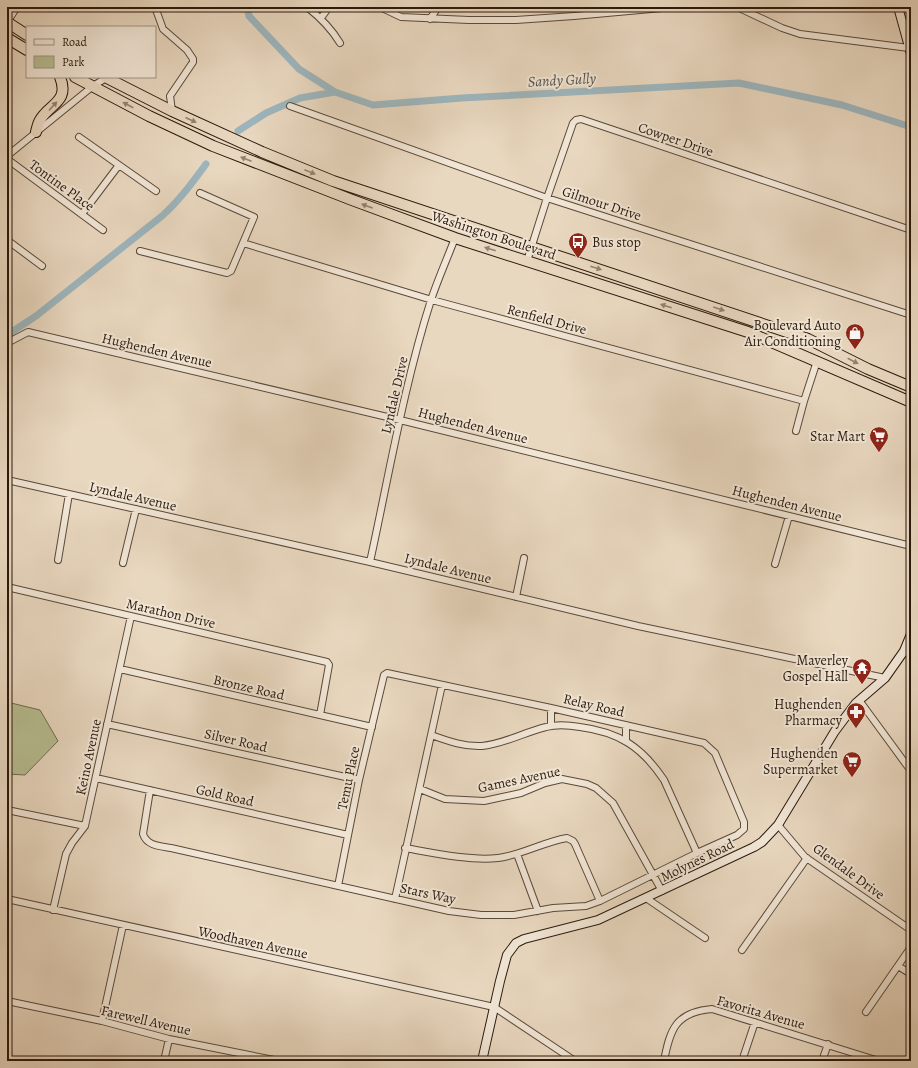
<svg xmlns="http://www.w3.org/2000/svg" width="918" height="1068" viewBox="0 0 918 1068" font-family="Alegreya,serif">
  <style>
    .green { fill: #b7be92; stroke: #706c4f }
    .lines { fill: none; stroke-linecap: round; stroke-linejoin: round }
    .canal { stroke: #9db6be; stroke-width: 7 }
    .minor-casing { stroke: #5a4939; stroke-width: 8 }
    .secondary-casing { stroke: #2a190c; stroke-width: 10 }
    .trunk-casing { stroke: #2a190c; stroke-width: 12 }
    .minor { stroke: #f1e6d6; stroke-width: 6 }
    .secondary { stroke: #f1e6d6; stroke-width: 8 }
    .trunk { stroke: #e9d8c0; stroke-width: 10 }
    .oneway { fill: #93826f }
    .labels { text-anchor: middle; stroke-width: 4; stroke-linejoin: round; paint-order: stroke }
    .street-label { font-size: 14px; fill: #2a190c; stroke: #f1e6d6 }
    .poi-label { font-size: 14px; fill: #2a190c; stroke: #f1e6d6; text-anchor: end }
    .water-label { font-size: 15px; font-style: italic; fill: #52504a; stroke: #f1e6d6 }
  </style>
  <rect width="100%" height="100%" fill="#e9d8c0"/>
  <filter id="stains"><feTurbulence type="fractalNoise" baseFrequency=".005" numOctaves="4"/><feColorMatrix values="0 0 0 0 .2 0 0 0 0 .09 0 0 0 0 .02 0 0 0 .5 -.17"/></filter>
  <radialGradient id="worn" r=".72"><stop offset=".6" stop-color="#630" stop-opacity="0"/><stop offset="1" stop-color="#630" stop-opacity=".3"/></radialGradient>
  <path class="green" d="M7,702L40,710L58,741L25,775L7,774Z"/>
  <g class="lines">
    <path class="canal" d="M247,7L249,16L299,69L335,92L373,105L462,98L739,83L842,105L911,127
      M238,131L266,113L300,98L335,92
      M7,335L36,316L162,216C179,201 192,183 206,164"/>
    <defs>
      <path id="minor" d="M155,7L163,29L187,50L193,59V62L170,96L172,111
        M307,7C321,18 331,28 340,43
        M380,7L401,17L469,20H516L574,16L673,7
        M737,7L782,28L800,34L909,48
        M321,18L329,7
        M430,19L438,7
        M7,22L17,7
        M290,106L547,198L911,315
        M79,137L156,191
        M7,156L93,86L106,78
        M7,159L103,230
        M82,214L119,165
        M7,240L42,266
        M243,243L432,300L804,401L817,361
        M140,251L227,273L231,271L254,217L200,193
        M527,261L547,198L573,123L576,120L581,119L911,230
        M7,343L28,332L400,420L911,546
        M796,431L804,401
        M7,480L370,562L638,626L885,678
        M58,560L69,494
        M370,562C389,475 404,385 431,300C438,279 447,259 455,238
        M123,563L136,509
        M775,564L789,516
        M7,587L327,662L329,665L320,715
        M516,597L524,558
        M120,669L372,727
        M859,700L911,771
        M551,708V726
        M107,724L359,780
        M431,735C448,741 464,747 482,746C504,744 525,732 546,727C557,724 569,725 580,727C619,732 642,747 664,780L697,853
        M626,741V725
        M96,778L348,835
        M420,789L445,799L484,801L521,793L545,783L562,779L587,784L596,788L613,803L662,891
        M150,790L143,834C147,846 160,846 171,848L449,911L481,915H514L553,908L586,906L600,901L697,853L737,835L744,829V822L715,753L704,743L551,708L387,673L384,675L359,780L338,886
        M7,810L85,826
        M778,825L805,857L911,930
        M405,848C433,853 470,861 498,858C522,855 543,842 567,838L573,841L575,844L600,901
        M517,854L538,911
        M646,898L705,938
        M7,899L494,1007L575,1061
        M395,899L442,685
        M53,910L66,854L72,843L85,826L131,616
        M742,950L807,858
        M898,966L911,974
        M7,1001L102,1021L169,1039L279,1061
        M866,1012L911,947
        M102,1021L123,925
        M164,1061L169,1039
        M664,1061C670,1029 676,1012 712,1009L879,1061
        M742,1061L755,1022
        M822,1061L828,1044"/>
      <path id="secondary" d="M898,7L911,54
        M482,1061L500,981L507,955L516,943L524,939L598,920L754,847L762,842L778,825L835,731L856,703L885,678L904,651L911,634"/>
      <path id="trunk" d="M7,22L27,35
        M7,38L27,50
        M75,77L149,116L213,146L352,200L455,238L748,332L911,402
        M105,77L172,111L262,152L333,181L808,339L868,369L911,387
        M36,132C37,128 38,123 40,120C49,104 70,102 60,77"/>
    </defs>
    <use href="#minor" class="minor-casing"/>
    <use href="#secondary" class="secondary-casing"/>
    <use href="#trunk" class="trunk-casing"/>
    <use href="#minor" class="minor"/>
    <use href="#secondary" class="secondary"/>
    <use href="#trunk" class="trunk"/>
  </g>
  <defs><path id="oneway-solid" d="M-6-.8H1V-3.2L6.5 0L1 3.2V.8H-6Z"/></defs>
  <g class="oneway">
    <use href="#oneway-solid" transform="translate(128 105) rotate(-152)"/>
    <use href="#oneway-solid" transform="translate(53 106) rotate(-48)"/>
    <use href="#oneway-solid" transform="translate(191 120) rotate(24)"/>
    <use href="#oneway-solid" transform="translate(246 159) rotate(-159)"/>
    <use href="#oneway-solid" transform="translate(310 172) rotate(22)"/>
    <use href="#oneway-solid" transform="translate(367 206) rotate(-160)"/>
    <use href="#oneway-solid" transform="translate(490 249) rotate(-162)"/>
    <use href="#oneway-solid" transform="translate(596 268) rotate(18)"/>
    <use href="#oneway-solid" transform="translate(666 306) rotate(-162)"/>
    <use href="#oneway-solid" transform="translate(719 309) rotate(19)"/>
    <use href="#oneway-solid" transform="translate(853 361) rotate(27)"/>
  </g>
  <defs>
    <symbol id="bus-pin" viewBox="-11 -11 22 30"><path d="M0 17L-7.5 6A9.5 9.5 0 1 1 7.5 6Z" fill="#8f2418" stroke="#f1e6d6"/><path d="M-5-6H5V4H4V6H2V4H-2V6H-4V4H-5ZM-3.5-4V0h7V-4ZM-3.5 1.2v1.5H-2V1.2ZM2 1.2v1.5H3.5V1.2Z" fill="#fff"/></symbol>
    <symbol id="shop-pin" viewBox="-11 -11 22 30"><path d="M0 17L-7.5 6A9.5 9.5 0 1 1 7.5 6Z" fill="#8f2418" stroke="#f1e6d6"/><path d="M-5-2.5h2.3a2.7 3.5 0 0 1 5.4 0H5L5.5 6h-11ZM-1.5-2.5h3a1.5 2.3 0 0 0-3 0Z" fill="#fff"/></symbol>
    <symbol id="supermarket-pin" viewBox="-11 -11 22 30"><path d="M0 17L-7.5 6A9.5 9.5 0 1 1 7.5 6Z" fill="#8f2418" stroke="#f1e6d6"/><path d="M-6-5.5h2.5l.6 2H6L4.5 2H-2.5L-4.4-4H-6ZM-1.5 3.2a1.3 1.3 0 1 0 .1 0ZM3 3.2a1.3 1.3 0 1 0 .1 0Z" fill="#fff"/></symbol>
    <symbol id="temple-pin" viewBox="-11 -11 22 30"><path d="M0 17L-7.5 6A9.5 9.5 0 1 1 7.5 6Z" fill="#8f2418" stroke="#f1e6d6"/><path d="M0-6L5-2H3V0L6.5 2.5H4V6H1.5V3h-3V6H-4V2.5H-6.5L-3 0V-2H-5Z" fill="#fff"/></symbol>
    <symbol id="pharmacy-pin" viewBox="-11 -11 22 30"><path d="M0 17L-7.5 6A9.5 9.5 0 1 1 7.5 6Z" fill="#8f2418" stroke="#f1e6d6"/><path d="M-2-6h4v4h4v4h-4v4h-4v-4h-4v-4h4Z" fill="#fff"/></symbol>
  </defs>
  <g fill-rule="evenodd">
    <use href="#bus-pin" x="567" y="231" width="22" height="30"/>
    <use href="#shop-pin" x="844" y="322" width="22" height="30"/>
    <use href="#supermarket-pin" x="868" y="425" width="22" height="30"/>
    <use href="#temple-pin" x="851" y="657" width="22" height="30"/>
    <use href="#pharmacy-pin" x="845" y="701" width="22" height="30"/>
    <use href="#supermarket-pin" x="841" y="750" width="22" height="30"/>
  </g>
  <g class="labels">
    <g class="street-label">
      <text transform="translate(676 139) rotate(19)" y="5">Cowper Drive</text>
      <text transform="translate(62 185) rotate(36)" y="5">Tontine Place</text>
      <text transform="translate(602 203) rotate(18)" y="5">Gilmour Drive</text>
      <text transform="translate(494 235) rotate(18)" y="5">Washington Boulevard</text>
      <text transform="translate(547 319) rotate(15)" y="5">Renfield Drive</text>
      <text transform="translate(157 350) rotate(13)" y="5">Hughenden Avenue</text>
      <text transform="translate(394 395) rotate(-77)" y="5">Lyndale Drive</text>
      <text transform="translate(473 425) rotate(14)" y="5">Hughenden Avenue</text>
      <text transform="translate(133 496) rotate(13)" y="5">Lyndale Avenue</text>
      <text transform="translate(787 503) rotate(14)" y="5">Hughenden Avenue</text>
      <text transform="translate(448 568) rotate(14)" y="5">Lyndale Avenue</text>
      <text transform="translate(171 613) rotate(13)" y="5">Marathon Drive</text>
      <text transform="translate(249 687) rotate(13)" y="5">Bronze Road</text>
      <text transform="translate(594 705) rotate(13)" y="5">Relay Road</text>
      <text transform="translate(236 740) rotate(13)" y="5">Silver Road</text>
      <text transform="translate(88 757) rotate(-78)" y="5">Keino Avenue</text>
      <text transform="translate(348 778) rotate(-78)" y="5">Temu Place</text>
      <text transform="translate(519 779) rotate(-12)" y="5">Games Avenue</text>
      <text transform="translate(225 795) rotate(13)" y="5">Gold Road</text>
      <text transform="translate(697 860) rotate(-26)" y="5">Molynes Road</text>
      <text transform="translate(849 871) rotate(36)" y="5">Glendale Drive</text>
      <text transform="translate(428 893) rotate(12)" y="5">Stars Way</text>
      <text transform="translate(253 942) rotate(12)" y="5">Woodhaven Avenue</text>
      <text transform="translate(761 1012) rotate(16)" y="5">Favorita Avenue</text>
      <text transform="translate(146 1020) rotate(13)" y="5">Farewell Avenue</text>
    </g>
    <g class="poi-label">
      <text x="592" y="247" text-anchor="start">Bus stop</text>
      <text x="841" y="330">Boulevard Auto<tspan x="841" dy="16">Air Conditioning</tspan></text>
      <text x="865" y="441">Star Mart</text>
      <text x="848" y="665">Maverley<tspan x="848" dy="16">Gospel Hall</tspan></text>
      <text x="842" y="709">Hughenden<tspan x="842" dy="16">Pharmacy</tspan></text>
      <text x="838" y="758">Hughenden<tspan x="838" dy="16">Supermarket</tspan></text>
    </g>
    <g class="water-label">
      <text transform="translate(562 80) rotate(-3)" y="5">Sandy Gully</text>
    </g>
  </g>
  <rect width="918" height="1068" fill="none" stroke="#e9d8c0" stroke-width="24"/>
  <rect x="8" y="8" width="902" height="1052" fill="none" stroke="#2a190c" stroke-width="2"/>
  <rect x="12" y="12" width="894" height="1044" fill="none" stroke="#2a190c"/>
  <rect x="26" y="26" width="130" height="52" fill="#f1e6d6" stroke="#a19485"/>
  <rect x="34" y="39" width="20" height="6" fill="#f1e6d6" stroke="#a19485"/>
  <text x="62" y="46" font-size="12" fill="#2a190c">Road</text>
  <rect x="34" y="56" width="20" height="12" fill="#b7be92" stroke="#a19485"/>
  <text x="62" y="66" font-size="12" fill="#2a190c">Park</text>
  <rect width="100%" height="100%" filter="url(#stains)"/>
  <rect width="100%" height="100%" fill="url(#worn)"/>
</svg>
